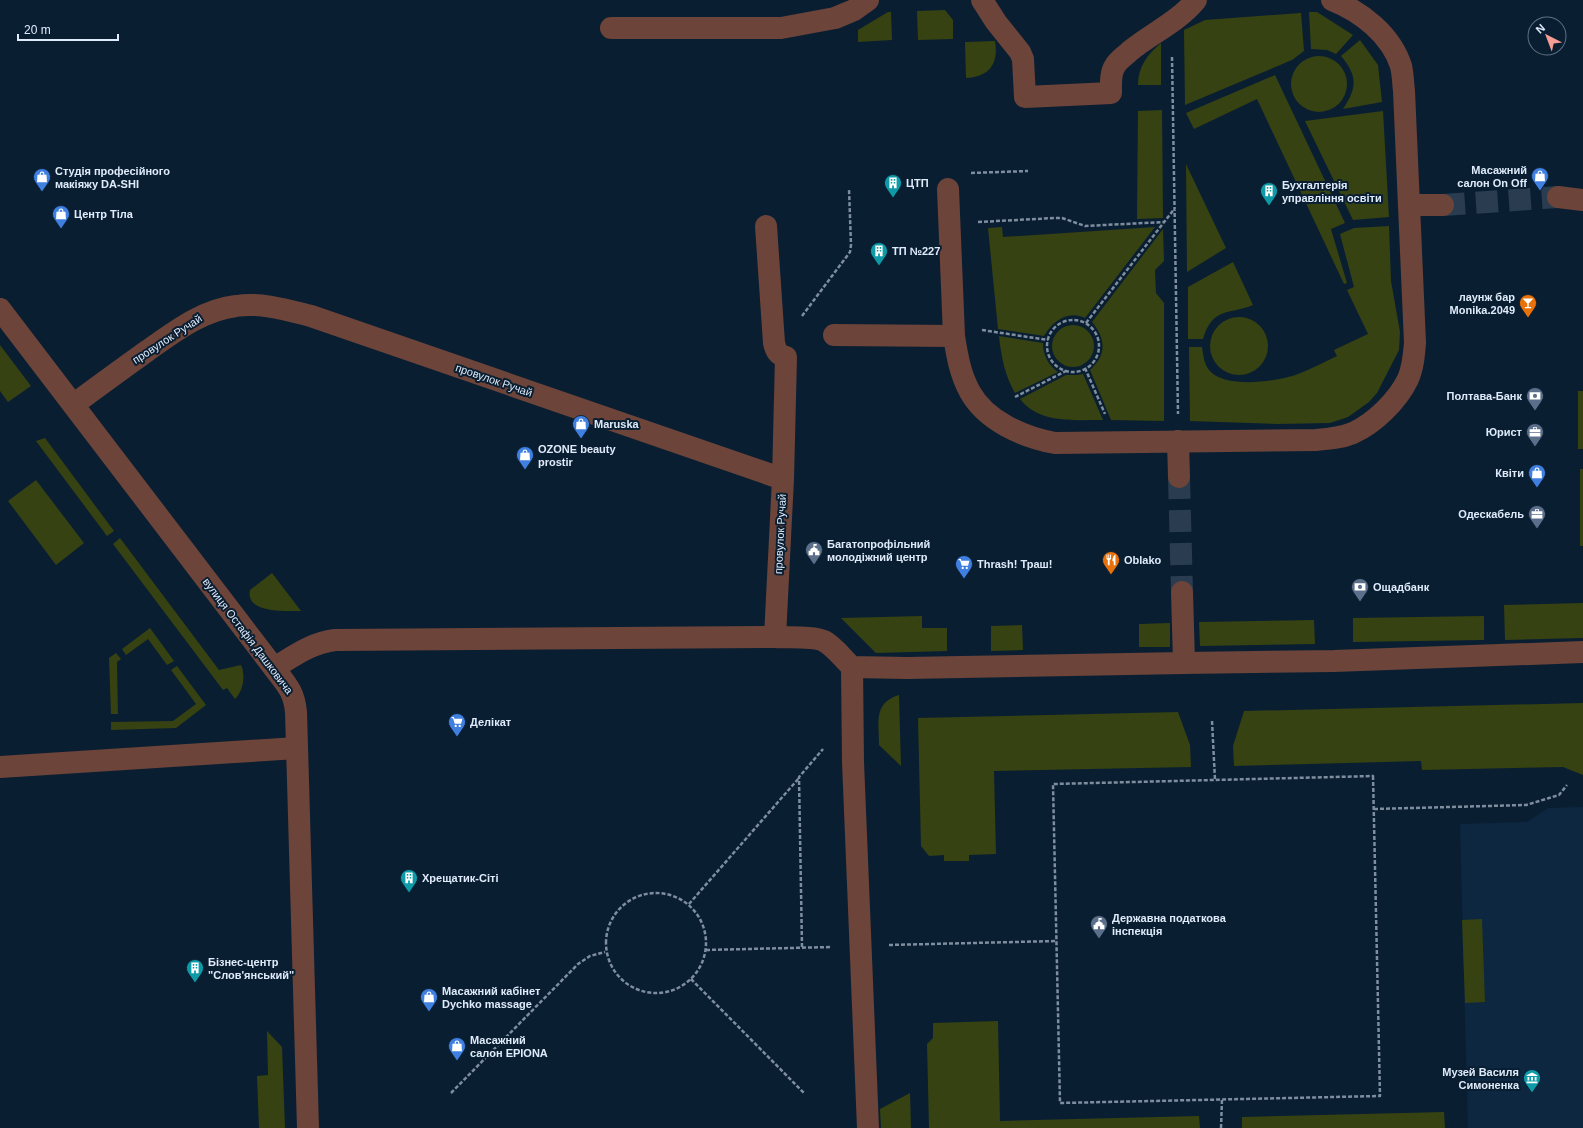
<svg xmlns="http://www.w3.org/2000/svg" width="1583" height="1128" viewBox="0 0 1583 1128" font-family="Helvetica,sans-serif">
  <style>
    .built { fill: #0d2740 }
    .green { fill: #364211 }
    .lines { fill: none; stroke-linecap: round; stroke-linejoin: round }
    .minor-tunnel { stroke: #2a3d50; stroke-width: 22; stroke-dasharray: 22 11; stroke-linecap: butt }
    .path { stroke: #7e8e9f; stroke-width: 2.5; stroke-dasharray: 4 2; stroke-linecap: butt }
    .minor { stroke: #6c4439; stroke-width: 22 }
    .labels { text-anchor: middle; stroke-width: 4; stroke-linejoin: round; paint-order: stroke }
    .poi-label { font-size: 11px; font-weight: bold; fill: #dfebfa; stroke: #0a1e32; text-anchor: start }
    .street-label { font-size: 11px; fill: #dfebfa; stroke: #0a1e32 }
  </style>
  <rect width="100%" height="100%" fill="#0a1e32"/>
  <path class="built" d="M1583,807V1128H1468L1460,824L1527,822L1548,808Z"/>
  <path class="green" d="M945,10L953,20V39L918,40L917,11Z
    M888,12H891L892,40L858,42V30Z
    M1309,12H1317L1353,35L1336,54L1327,50L1311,49Z
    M1301,13L1304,51L1292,60L1185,105L1184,30L1205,20Z
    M1360,40L1378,65L1382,102L1343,109C1357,88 1358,76 1341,56Z
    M995,41C999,64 989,77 966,78L965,42Z
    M1161,43V85H1138C1138,67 1147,55 1161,43Z
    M1291 84a28 28 0 1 1 56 0a28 28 0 1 1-56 0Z
    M1275,75L1345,223L1331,229L1347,283L1344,284L1257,99L1194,129L1186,113Z
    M1162,110L1163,218L1137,219L1138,111Z
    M1383,111L1389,217L1353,220L1305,121Z
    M1186,164L1226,248L1187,272Z
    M1389,226L1391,281L1400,332L1399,350L1377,393L1369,402L1348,417L1330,423L1277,424L1190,421L1189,347H1202C1203,354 1204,364 1209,370C1224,389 1277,382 1298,374C1311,369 1324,362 1337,356L1334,350L1368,334L1347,290L1354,287L1340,234L1354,228Z
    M1002,227L1003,237L1155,227L1085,318C1068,310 1053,321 1044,336L998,329L988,228Z
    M1163,229L1164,261L1155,270L1156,293L1164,303V421L1111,420L1090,370C1107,355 1106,339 1092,322Z
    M1233,262L1253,305C1229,315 1213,306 1203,339H1188V287Z
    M1210 346a29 29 0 1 1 58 0a29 29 0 1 1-58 0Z
    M1052 346a21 21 0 1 1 42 0a21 21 0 1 1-42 0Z
    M999,336L1043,343C1043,355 1048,365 1058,372L1015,393C1005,376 1001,356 999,336Z
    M0,345L31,386L8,402L0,391Z
    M1083,374L1103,420C1075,420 1039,424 1020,399L1066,375H1077Z
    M1578,391H1583V449H1578Z
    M45,438L114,531L107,536L36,441Z
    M1580,469H1583V546H1580Z
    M36,480L84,543L56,565L8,501Z
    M120,538L219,670L241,665C246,676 243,691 235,699L227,688L223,690L113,544Z
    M272,573L301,611C287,611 245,614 250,590Z
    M1583,603V638L1505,640L1504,605Z
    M922,616V628H947V651L876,653L841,618Z
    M1484,616V640L1353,642V618Z
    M1314,620L1315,644L1200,646L1199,622Z
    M1170,623V647H1139V624Z
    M1022,625L1023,650L991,651V626Z
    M150,628L174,661L167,665L148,639L126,655L122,649Z
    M116,653L121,659L117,662L118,714H111L109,658Z
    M177,666L206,705L176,728L111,730V722L173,721L196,704L171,670Z
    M899,695L901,766L879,745C879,723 873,703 899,695Z
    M1583,703V775L1563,767L1422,770L1421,761L1234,766L1233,746L1244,711Z
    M1178,712L1190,745L1191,767L994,771L996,854L969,855V861H944V855L929,856L921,846L918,718Z
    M1482,919L1485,1002L1465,1003L1462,920Z
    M998,1021L1000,1121L1199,1116L1200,1128H929L927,1044L933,1038V1023Z
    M267,1031L282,1047L285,1128H259L257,1076L268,1075Z
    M910,1093L911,1128H881L880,1109Z
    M1444,1112L1445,1128H1242V1117Z"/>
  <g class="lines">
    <path class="minor-tunnel" d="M1443,205L1558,197
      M1179,477L1182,592"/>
    <path class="path" d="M1172,57L1178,414
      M971,173L1028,171
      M978,222L1055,218H1062L1085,226L1164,222
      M802,316L850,252L851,245L849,189
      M1047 346a26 26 0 1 1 52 0a26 26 0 1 1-52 0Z
      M1086,323L1175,208
      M982,330L1048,340
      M1085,368L1105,414
      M1015,397L1066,371
      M1212,721L1215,780
      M1373,776L1380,1096L1060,1103L1053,784Z
      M1374,809L1526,805L1559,795L1567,785
      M606 943a50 50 0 1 1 100 0a50 50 0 1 1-100 0Z
      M689,904L799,778
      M889,945L1057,941
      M802,947L799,777L823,749
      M706,950L832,947
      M691,979L804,1093
      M451,1093L578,964L590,956L605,952
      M1221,1128L1222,1099"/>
    <path class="minor" d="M982,0L996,22L1020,52L1023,59L1025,97L1111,93C1111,85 1110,73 1115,66C1118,60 1125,56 1130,51C1152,33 1178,22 1196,0
      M611,28H781L835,18L854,10L868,0
      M948,189L954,336
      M1558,197L1583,200
      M1409,205H1443
      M766,226L774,343C776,351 778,355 786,357L783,479
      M0,309L274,668C286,684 294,691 296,712L308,1128
      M834,335L954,336C957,355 960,374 970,392C986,421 1023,437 1055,443L1316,440C1329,439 1341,438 1353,433C1375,423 1398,400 1408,379C1413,368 1414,355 1415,343L1404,91C1403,83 1403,74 1401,66C1391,35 1362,12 1332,0
      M73,405C97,387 122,369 147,351C174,332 202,310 236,306C261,302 287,310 311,316L783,479L775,637
      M1178,441L1179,477
      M1182,592L1184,663
      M852,667L853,762L868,1128
      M274,668C294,656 311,643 335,640L775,637C788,638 813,636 824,641C835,647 843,659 852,667L907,668L1184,663L1334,661L1583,652
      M0,767L297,748"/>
  </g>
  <defs>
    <symbol id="shop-pin" viewBox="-11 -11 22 30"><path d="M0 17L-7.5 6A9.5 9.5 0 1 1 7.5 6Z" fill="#3f7fe0" stroke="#0a1e32"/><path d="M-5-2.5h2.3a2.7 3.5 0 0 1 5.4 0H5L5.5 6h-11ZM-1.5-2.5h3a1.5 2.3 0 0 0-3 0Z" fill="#fff"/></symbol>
    <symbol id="building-pin" viewBox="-11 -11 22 30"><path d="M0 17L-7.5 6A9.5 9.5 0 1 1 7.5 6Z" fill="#0f9aa8" stroke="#0a1e32"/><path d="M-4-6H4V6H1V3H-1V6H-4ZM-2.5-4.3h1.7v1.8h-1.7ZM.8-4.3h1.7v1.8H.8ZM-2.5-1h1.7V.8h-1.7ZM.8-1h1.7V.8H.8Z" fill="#fff"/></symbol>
    <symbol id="bar-pin" viewBox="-11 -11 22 30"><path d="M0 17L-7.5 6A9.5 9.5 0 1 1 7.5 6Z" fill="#e8710a" stroke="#0a1e32"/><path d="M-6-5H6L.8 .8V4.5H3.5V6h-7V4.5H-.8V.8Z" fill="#fff"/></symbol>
    <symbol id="bank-pin" viewBox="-11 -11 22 30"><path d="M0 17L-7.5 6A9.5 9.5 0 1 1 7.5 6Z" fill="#5c6f8a" stroke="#0a1e32"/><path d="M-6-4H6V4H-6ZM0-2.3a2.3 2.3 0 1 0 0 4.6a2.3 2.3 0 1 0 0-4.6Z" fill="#fff"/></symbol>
    <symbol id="office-pin" viewBox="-11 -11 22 30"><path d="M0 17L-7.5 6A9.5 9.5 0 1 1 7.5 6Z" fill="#5c6f8a" stroke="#0a1e32"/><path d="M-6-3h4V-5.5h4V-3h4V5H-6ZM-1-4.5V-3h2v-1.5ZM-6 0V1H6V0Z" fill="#fff"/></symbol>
    <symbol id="civic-pin" viewBox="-11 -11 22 30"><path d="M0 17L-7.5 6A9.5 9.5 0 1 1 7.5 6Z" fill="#5c6f8a" stroke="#0a1e32"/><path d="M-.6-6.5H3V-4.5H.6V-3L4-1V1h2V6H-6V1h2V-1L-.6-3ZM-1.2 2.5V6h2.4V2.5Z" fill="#fff"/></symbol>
    <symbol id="restaurant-pin" viewBox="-11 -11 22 30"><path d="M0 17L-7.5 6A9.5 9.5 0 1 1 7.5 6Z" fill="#e8710a" stroke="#0a1e32"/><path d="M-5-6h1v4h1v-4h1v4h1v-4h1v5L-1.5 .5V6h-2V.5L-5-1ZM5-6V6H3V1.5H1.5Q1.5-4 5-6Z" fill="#fff"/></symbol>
    <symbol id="supermarket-pin" viewBox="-11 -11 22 30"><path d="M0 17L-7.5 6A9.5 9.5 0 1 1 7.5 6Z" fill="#3f7fe0" stroke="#0a1e32"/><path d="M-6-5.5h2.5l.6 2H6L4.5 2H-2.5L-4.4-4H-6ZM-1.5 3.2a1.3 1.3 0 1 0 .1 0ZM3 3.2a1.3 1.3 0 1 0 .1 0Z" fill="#fff"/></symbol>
    <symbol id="museum-pin" viewBox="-11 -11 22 30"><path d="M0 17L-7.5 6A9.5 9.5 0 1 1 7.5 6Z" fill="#0f9aa8" stroke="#0a1e32"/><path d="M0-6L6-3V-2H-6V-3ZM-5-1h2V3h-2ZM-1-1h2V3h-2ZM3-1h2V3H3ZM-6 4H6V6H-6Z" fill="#fff"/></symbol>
  </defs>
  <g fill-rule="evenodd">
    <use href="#shop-pin" x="1530" y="166" width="20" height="27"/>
    <use href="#shop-pin" x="32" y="167" width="20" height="27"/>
    <use href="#building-pin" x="883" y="173" width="20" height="27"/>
    <use href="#building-pin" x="1259" y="181" width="20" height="27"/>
    <use href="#shop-pin" x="51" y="204" width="20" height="27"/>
    <use href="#building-pin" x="869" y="241" width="20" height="27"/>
    <use href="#bar-pin" x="1518" y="293" width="20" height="27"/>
    <use href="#bank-pin" x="1525" y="386" width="20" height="27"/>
    <use href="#shop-pin" x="571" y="414" width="20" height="27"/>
    <use href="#office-pin" x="1525" y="422" width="20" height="27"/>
    <use href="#shop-pin" x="515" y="445" width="20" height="27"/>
    <use href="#shop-pin" x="1527" y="463" width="20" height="27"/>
    <use href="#office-pin" x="1527" y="504" width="20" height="27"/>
    <use href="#civic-pin" x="804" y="540" width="20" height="27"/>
    <use href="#restaurant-pin" x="1101" y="550" width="20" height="27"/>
    <use href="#supermarket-pin" x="954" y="554" width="20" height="27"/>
    <use href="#bank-pin" x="1350" y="577" width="20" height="27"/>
    <use href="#supermarket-pin" x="447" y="712" width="20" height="27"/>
    <use href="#building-pin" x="399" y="868" width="20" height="27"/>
    <use href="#civic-pin" x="1089" y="914" width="20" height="27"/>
    <use href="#building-pin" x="185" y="958" width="20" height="27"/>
    <use href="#shop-pin" x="419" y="987" width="20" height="27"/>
    <use href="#shop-pin" x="447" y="1036" width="20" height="27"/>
    <use href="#museum-pin" x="1522" y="1068" width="20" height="27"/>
  </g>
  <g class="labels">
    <g class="poi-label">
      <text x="1527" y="174" text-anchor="end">Масажний<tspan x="1527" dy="13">салон On Off</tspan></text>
      <text x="55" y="175">Студія професійного<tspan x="55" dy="13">макіяжу DA-SHI</tspan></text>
      <text x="906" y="187">ЦТП</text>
      <text x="1282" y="189">Бухгалтерія<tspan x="1282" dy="13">управління освіти</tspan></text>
      <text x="74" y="218">Центр Тіла</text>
      <text x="892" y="255">ТП №227</text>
      <text x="1515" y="301" text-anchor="end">лаунж бар<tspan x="1515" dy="13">Monika.2049</tspan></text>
      <text x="1522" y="400" text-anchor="end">Полтава-Банк</text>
      <text x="594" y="428">Maruska</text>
      <text x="1522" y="436" text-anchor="end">Юрист</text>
      <text x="538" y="453">OZONE beauty<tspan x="538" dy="13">prostir</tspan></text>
      <text x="1524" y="477" text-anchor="end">Квіти</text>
      <text x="1524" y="518" text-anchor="end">Одескабель</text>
      <text x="827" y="548">Багатопрофільний<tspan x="827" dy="13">молодіжний центр</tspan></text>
      <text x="1124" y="564">Oblako</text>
      <text x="977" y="568">Thrash! Траш!</text>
      <text x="1373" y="591">Ощадбанк</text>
      <text x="470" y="726">Делікат</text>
      <text x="422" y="882">Хрещатик-Сіті</text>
      <text x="1112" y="922">Державна податкова<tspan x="1112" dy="13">інспекція</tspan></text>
      <text x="208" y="966">Бізнес-центр<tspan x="208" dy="13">"Слов'янський"</tspan></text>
      <text x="442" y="995">Масажний кабінет<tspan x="442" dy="13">Dychko massage</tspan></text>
      <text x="470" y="1044">Масажний<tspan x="470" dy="13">салон EPIONA</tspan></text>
      <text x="1519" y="1076" text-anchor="end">Музей Василя<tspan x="1519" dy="13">Симоненка</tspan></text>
    </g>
    <g class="street-label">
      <text transform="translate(167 339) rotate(-33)" y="4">провулок Ручай</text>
      <text transform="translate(494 380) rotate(19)" y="4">провулок Ручай</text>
      <text transform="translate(780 534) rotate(-87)" y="4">провулок Ручай</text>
      <text transform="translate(248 636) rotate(53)" y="4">вулиця Остафія Дашковича</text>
    </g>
  </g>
  <g transform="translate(1547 36) rotate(318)"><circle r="19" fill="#0a1e32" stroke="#5f7082"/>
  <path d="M0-3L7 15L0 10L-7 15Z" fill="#f59c94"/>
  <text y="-6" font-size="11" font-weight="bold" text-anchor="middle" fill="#dfebfa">N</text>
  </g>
  <path d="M18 34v6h100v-6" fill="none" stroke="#dfebfa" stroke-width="2"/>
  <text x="24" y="34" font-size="12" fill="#dfebfa" stroke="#0a1e32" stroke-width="3" paint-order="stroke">20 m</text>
</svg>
